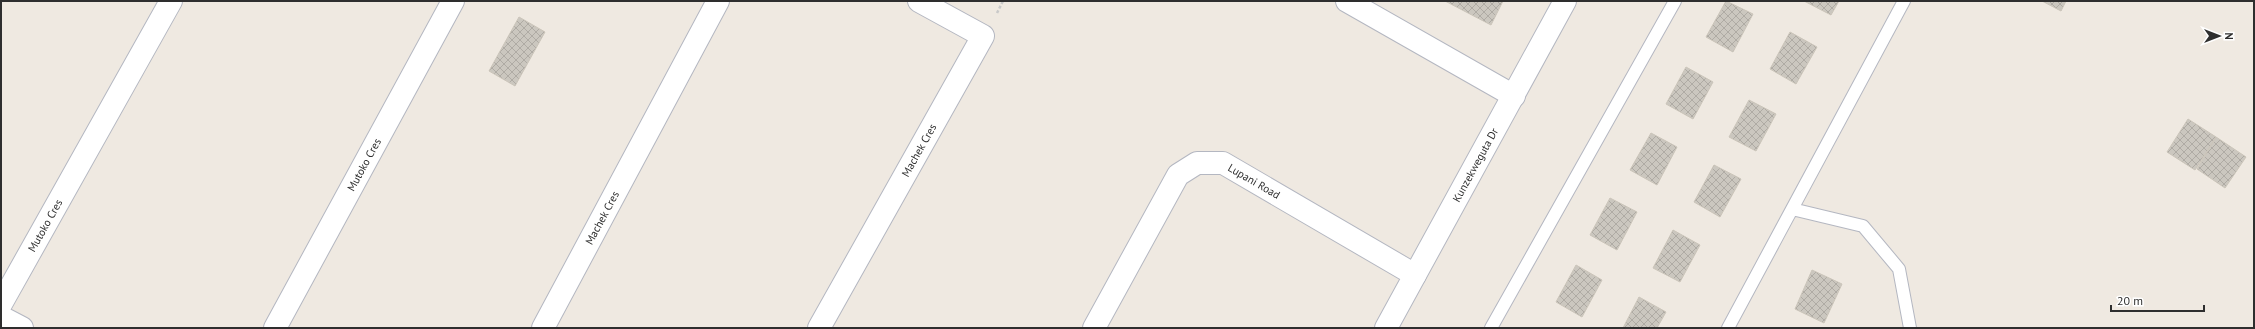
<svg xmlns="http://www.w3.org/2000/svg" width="2255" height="329" viewBox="0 0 2255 329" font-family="'PT Sans',sans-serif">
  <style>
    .building { fill: url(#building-cross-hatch); stroke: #cbc5ba }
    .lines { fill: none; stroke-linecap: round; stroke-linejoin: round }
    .service-casing { stroke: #b4b7c1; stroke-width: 14 }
    .minor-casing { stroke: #b4b7c1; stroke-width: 24 }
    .tertiary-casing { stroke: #b4b7c1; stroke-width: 24 }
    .path { stroke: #c9c9c9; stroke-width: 2.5; stroke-dasharray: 3 2; stroke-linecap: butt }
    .service { stroke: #fff; stroke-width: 12 }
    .minor { stroke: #fff; stroke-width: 22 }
    .tertiary { stroke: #fff; stroke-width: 22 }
    .labels { text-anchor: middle; stroke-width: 3.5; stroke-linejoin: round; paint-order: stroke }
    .street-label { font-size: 11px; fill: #2e2e2e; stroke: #fff }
  </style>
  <defs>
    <pattern id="building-cross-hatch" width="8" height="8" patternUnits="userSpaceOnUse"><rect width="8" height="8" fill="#cbc7bf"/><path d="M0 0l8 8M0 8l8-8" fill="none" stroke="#afaba4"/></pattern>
  </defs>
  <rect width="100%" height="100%" fill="#efe9e1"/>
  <path class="building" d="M1445,1H1503L1491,25Z
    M1726,1L1753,14L1733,52L1706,37Z
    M1804,1H1839L1831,15Z
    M2042,1H2066L2061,11Z
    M519,17L545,32L515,86L489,71Z
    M1790,32L1817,47L1796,84L1770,69Z
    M1686,67L1713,82L1693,119L1666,104Z
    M1749,100L1776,114L1756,151L1729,137Z
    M2188,119L2216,137L2195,170L2167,152Z
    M1651,133L1677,147L1657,185L1630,170Z
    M2216,137L2246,157L2225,188L2197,169Z
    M1714,165L1741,179L1720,217L1694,202Z
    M1610,198L1637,212L1617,250L1590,235Z
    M1673,230L1700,245L1680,282L1653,268Z
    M1576,265L1602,280L1582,317L1556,302Z
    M1812,270L1842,284L1824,323L1795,309Z
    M1639,297L1666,312L1657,328H1623Z"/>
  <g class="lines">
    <defs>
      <path id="service" d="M1792,209L1863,226L1899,269L1910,328
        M1491,328L1675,1
        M1728,328L1904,1"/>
      <g id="minor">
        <path d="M1347,1L1514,96"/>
        <path id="s1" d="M1,304L171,1"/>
        <path id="s2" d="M275,328L453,1"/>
        <path id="s3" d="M543,328L718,1"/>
        <path id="s4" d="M819,328L983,36L919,1"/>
        <path id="s5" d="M1094,328L1178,175L1197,163H1223L1415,275"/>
        <path id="s6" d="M1386,328L1565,1"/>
      </g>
      <path id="tertiary" d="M1,317L22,328"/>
    </defs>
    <use href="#service" class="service-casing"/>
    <use href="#minor" class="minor-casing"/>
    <use href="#tertiary" class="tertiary-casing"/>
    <path class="path" d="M997,13L1003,1"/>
    <use href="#service" class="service"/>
    <use href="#minor" class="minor"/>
    <use href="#tertiary" class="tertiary"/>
  </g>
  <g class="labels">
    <g class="street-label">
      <text dy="4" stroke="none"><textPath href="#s4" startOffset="204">Machek Cres</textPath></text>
      <text dy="4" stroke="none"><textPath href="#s2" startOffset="186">Mutoko Cres</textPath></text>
      <text dy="4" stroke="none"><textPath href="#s6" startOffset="186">Kunzekweguta Dr</textPath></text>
      <text dy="4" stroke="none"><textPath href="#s5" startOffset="259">Lupani Road</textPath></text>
      <text dy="4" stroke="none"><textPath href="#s3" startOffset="125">Machek Cres</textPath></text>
      <text dy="4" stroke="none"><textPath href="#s1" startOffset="90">Mutoko Cres</textPath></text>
    </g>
  </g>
  <rect width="2255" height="329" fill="none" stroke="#2e2e2e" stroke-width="4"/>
  <g transform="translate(2219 36) rotate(90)" stroke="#ffffff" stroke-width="3" paint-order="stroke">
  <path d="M0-3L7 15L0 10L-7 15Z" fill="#2e2e2e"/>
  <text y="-6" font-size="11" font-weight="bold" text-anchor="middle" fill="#2e2e2e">N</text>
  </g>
  <path d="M2111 305v6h93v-6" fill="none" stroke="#2e2e2e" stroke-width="2"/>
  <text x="2117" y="305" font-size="12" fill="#2e2e2e" stroke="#ffffff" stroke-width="3" paint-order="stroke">20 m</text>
</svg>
